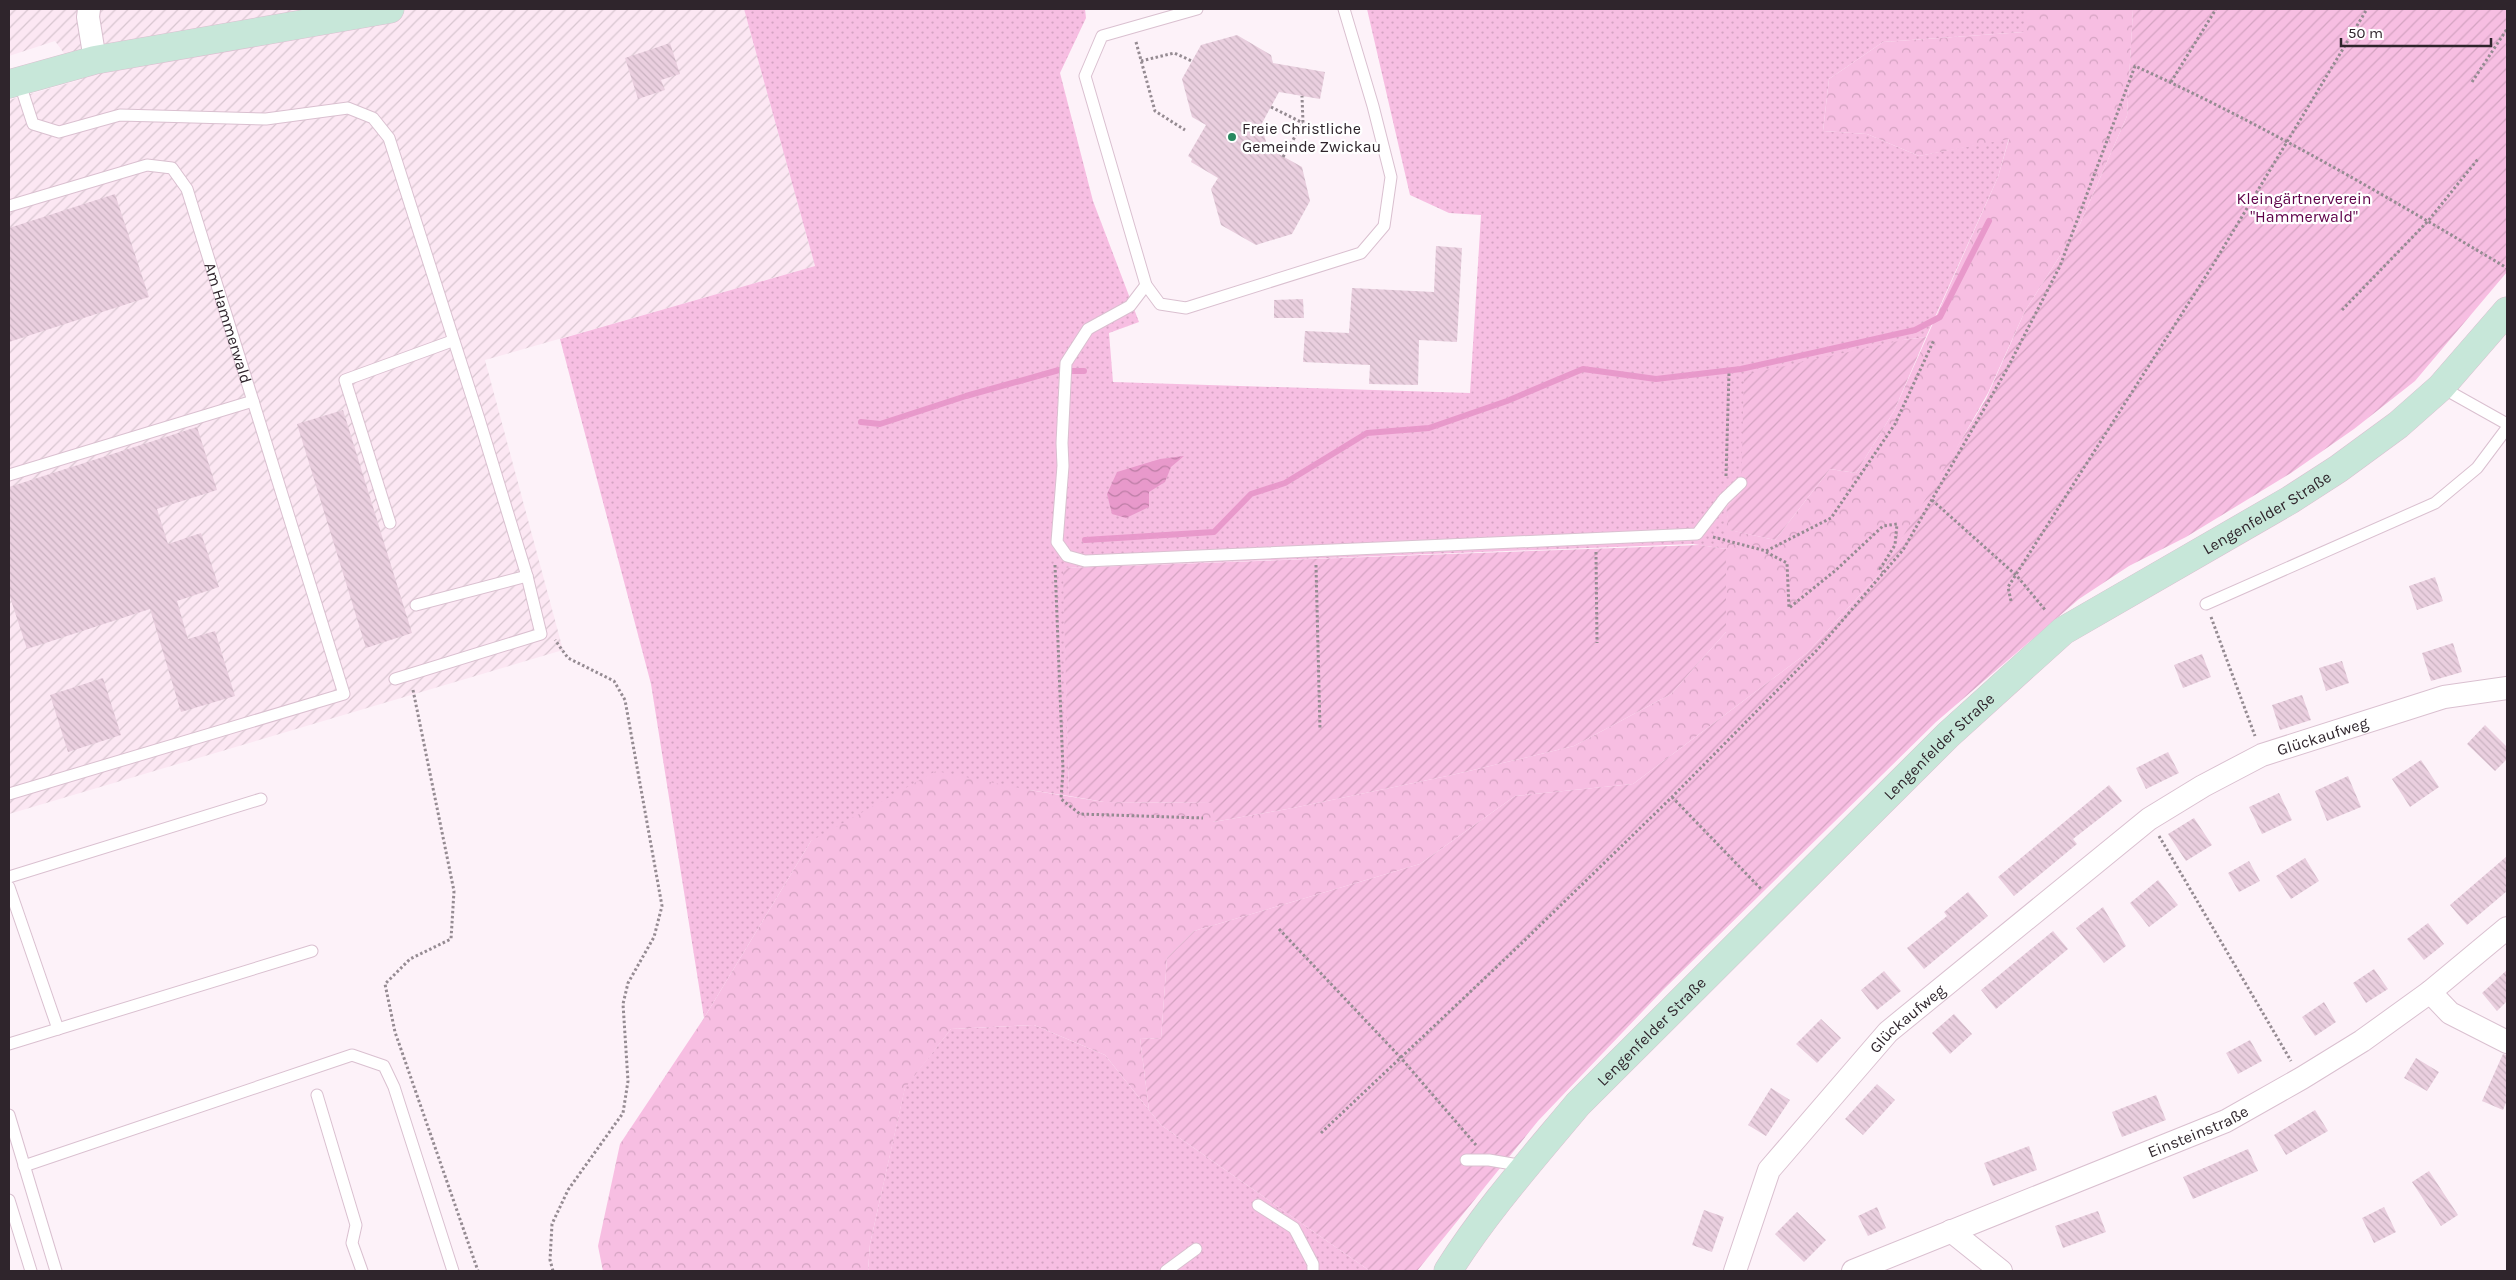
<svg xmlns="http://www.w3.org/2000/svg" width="2516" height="1280" viewBox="0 0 2516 1280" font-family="Karla,sans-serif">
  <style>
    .industrial { fill: url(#industrial-furrows) }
    .grass { fill: url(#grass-dots) }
    .forest { fill: url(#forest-crowns) }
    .garden { fill: url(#garden-furrows) }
    .water { fill: url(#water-waves) }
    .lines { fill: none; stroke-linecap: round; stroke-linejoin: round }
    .stream { stroke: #e899cb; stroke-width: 6 }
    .building { fill: url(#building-back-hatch) }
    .service-casing { stroke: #dac0d0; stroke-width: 13 }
    .minor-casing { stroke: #dac0d0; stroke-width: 24 }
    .secondary-casing { stroke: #dac0d0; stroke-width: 29 }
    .path { stroke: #958b92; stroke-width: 3; stroke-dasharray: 2.5 2.5; stroke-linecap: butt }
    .service { stroke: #fff; stroke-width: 11 }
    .minor { stroke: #fff; stroke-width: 22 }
    .secondary { stroke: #c7e7d9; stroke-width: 28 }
    .poi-dot { fill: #288860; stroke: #fff; stroke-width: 2 }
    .labels { text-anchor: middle; stroke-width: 4.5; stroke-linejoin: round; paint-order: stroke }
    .poi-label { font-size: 16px; fill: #2f252c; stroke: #fff; text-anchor: start }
    .park-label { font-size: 16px; fill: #5f0049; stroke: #fff }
    .street-label { font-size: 16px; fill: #2f252c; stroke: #fff }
  </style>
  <defs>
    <pattern id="industrial-furrows" width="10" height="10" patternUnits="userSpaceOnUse" patternTransform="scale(1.25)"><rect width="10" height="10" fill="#fce7f3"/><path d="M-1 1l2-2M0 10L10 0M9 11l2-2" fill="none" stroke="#d8c6d0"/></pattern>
    <pattern id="grass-dots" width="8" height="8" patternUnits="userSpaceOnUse" patternTransform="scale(1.25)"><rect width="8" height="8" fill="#f7bee2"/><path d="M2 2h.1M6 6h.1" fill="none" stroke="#d4a3c2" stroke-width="1.8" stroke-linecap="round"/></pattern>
    <pattern id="forest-crowns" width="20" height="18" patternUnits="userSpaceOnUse" patternTransform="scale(1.25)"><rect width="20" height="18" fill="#f7bee2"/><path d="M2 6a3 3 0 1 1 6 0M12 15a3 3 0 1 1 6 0" fill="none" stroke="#d4a3c2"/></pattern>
    <pattern id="garden-furrows" width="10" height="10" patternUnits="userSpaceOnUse" patternTransform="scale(1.25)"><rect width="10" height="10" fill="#f7bee2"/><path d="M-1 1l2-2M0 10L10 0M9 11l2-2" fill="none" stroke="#d4a3c2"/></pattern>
    <pattern id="water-waves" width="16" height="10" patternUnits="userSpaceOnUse" patternTransform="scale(1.25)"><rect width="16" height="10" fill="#e899cb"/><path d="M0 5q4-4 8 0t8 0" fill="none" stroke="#bc7da5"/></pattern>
    <pattern id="building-back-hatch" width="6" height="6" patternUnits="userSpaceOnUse" patternTransform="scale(1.25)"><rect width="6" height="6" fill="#eacfdf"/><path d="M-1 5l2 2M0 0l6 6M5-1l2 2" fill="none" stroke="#c9b2c0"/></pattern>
  </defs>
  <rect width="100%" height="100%" fill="#fdf2f9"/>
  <path class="industrial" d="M9,9H744L815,266L485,360L563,650L9,814V100L83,79L55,41L9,56Z"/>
  <path class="grass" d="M744,9H1085L1086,18L1060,73L1093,201L1139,322L1109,333L1113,382L1470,393L1481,215L1449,213L1410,195L1367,9H2024V32L1883,42L1829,79L1823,131L1867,134L1919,156L2009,138L1998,177L1926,337L1903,340L1741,483V493L1726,507V549L1693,544L1064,568L1069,796L1029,790L811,841L704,1018L651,684L560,339L815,266Z
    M1034,1025L1105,1055L1161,1125L1370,1271H868L870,1244L905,1087L951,1029Z"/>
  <path class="forest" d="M2024,9H2133L2127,116L2080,224L2025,311L1988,393L1946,467L1882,571L1807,653L1633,784L1515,796L1420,864L1194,931L1167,958L1161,1039L1140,1038L1149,1110L1105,1055L1034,1025L951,1029L905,1088L870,1244L868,1271H603L598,1246L620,1144L704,1018L811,841L936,771L1029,790L1104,802L1213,803V822L1293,808L1452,775L1574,746L1671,694L1726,632V507L1730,530L1775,540L1830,469L1856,473L1894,411L1998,177L2009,139L1919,156L1867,134L1823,131L1829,79L1883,42L2024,32Z"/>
  <path class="garden" d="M2133,9H2507V272L2415,381L2354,429L2291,473L2186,537L2129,566L2079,599L1936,722L1664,989L1538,1121L1417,1271H1370L1161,1125L1149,1110L1140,1038L1161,1039L1167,958L1194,931L1420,864L1515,796L1633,784L1807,653L1882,571L1986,399L2025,311L2080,224L2127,116Z
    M1926,337L1894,411L1856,473L1830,469L1775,540L1729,530L1726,507L1741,493L1744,375L1903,340Z
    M1700,545L1726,549V632L1671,694L1574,746L1452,775L1293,808L1213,822V803L1104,802L1069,796L1063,568Z"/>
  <path class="water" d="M1184,456L1171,467L1165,482L1149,492V507L1126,518L1112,514L1107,494L1117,472L1160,459Z"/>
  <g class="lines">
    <path class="stream" d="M1072,371H1084
      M861,422L880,424L966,396L1059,370
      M1085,540L1214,532L1251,494L1285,483L1367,433L1429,428L1507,401L1583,369L1656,379L1741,369L1915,330L1940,317L1989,221"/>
  </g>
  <path class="building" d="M1237,35L1271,55L1273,63L1325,72L1320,99L1279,92L1261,125L1268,148L1302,167L1310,201L1292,234L1256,245L1221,225L1211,189L1218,178L1191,162L1192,159L1188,156L1206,125L1192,117L1182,79L1201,45Z
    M670,43L680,74L661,80L665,90L638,99L625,58Z
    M115,194L149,297L9,342V228Z
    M1436,246L1462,248L1457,342L1419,340L1418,385L1369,384L1370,365L1303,362L1305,331L1349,333L1352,288L1434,292Z
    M1303,299L1304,318H1274V300Z
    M343,410L412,633L366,648L297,424Z
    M197,427L217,490L157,509L168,544L201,533L219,587L177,601L188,639L215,631L235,696L181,712L150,609L27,649L9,594V487Z
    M2435,577L2443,601L2417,610L2409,586Z
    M2453,643L2462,672L2431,681L2422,653Z
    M2202,654L2211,677L2183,688L2174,665Z
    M2342,661L2349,683L2326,691L2319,668Z
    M103,678L121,735L68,752L50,695Z
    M2302,695L2311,720L2280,730L2272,705Z
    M2485,725L2507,747V759L2495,771L2467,744Z
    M2168,752L2179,773L2146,789L2136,768Z
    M2421,760L2439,787L2410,807L2392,779Z
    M2348,776L2361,807L2327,821L2315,791Z
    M2109,785L2122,801L2073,839L2077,844L2014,896L1998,877Z
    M2279,793L2292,820L2262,834L2249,807Z
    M2194,818L2212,845L2186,861L2168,834Z
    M2507,856V891L2467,925L2450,905Z
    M2305,858L2319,881L2291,899L2276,876Z
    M2249,861L2260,881L2239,892L2228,873Z
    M2158,880L2178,905L2149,927L2130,903Z
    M1968,892L1988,916L1924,969L1907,948L1947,916L1944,912Z
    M2103,907L2126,946L2104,963L2076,928Z
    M2428,923L2444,944L2424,960L2407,939Z
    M2053,931L2068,949L1996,1009L1981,990Z
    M2374,969L2388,989L2366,1003L2353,983Z
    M2507,970V1001L2497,1011L2482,993Z
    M1884,971L1901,991L1877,1010L1861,990Z
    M2324,1002L2336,1022L2315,1036L2302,1017Z
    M1954,1014L1972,1034L1950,1054L1932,1033Z
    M1821,1019L1841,1038L1817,1063L1796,1044Z
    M2250,1040L2262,1061L2238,1074L2226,1053Z
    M2503,1054L2507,1055V1100L2503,1110L2482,1101Z
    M2416,1058L2439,1072L2427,1091L2404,1078Z
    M1877,1084L1895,1100L1863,1135L1845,1119Z
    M1771,1088L1790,1100L1766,1136L1748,1125Z
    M2156,1095L2166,1120L2122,1137L2112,1112Z
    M2315,1110L2328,1131L2286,1155L2274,1135Z
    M2029,1146L2037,1170L1993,1186L1984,1163Z
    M2248,1149L2258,1171L2193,1199L2183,1177Z
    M2429,1171L2458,1215L2441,1226L2412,1182Z
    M1877,1207L1886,1228L1868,1236L1858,1216Z
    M2384,1207L2396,1232L2374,1243L2362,1218Z
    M1704,1210L1724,1217L1712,1252L1692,1245Z
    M2098,1211L2106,1232L2063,1248L2055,1226Z
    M1797,1212L1826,1240L1804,1262L1775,1234Z"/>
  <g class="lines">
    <defs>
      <g id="service">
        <path d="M1197,9L1102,36L1085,76L1146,285L1160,304L1186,308L1361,253L1384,226L1391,177L1373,106L1344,9"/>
        <path d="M19,81L33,124L59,132L120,115L266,119L348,108L373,118L389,138L479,419L527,576L541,634L395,679"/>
        <path id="s1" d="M9,206L147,165L172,168L187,189L253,401L9,475"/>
        <path d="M1146,285L1130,306L1088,329L1066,363L1062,443L1063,466L1057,542L1067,556L1085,561L1697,534L1724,499L1741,483"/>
        <path d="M2441,387L2507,424"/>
        <path d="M390,523L345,380L452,341"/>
        <path d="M2206,604L2435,503L2477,468L2507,428"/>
        <path d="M416,605L527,576"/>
        <path d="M9,794L344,694L253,401"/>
        <path d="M9,877L261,799"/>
        <path d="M9,887L58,1029"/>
        <path d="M9,1044L312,951"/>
        <path d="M317,1095L356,1225L352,1243L362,1271"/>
        <path d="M9,1115L56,1271"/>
        <path d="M1466,1160H1489L1524,1166"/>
        <path d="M24,1166L352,1055L384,1066L394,1087L453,1271"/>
        <path d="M9,1200L31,1271"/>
        <path d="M1258,1205L1294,1228L1313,1264V1271"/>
        <path d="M1166,1271L1196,1249"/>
      </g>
      <g id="minor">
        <path d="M89,9L88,17L95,60"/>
        <path d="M2430,992L2450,1013L2507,1042"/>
        <path d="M1951,1231L2001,1271"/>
        <path id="s2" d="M1735,1271L1769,1170L1888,1032L2149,819L2203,786L2262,755L2444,697L2507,688"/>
        <path id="s3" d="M1853,1271L2226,1121L2302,1078L2362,1041L2430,992L2507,928"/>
      </g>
      <g id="secondary">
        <path d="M9,84L95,60L390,9"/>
        <path id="s4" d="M1448,1271C1485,1212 1533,1158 1578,1104L1948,735L2063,631L2290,500L2338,469L2398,425L2441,387L2507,311"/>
      </g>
    </defs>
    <use href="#service" class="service-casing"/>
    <use href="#minor" class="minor-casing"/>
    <use href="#secondary" class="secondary-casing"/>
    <path class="path" d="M1136,42L1155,111L1185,130
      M1141,61L1174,53L1192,61
      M2171,82L2216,9
      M2472,82L2507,29
      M1271,107L1303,123
      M1283,157L1303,123L1302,96
      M2342,310L2428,221L2478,159
      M1726,476L1729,373
      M1932,500L2017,576L2046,611
      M1713,537L1766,551L1831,518L1895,424L1934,340
      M1596,552L1597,643
      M1766,552L1787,563L1789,608L1836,570L1883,526L1897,524L1895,545L1880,569L1883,572
      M1055,565L1063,770L1061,799L1080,814L1203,818
      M1316,565L1320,730
      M2011,601L2008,587L2211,268L2367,9
      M2211,617L2255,736
      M413,690L454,891L451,939L410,959L385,984L395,1032L478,1271
      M1672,797L1762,890
      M2159,836L2291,1061
      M1279,929L1401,1058L1476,1145
      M1321,1133L1524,941L1672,797L1817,650L1903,550L2007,369L2060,266L2135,66C2263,124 2386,196 2507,268
      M553,1271L550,1260L552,1224L568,1190L623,1113L628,1081L623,1004L628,983L654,937L662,906L625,700L614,681L568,658L555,640"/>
    <use href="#service" class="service"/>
    <use href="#minor" class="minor"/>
    <use href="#secondary" class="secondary"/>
  </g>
  <circle class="poi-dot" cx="1232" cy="137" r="5"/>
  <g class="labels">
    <g class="poi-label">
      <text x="1242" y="134">Freie Christliche<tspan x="1242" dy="18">Gemeinde Zwickau</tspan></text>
    </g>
    <g class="park-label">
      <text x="2304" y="204">Kleingärtnerverein<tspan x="2304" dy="18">"Hammerwald"</tspan></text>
    </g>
    <g class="street-label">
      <text dy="6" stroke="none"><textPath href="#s1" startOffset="335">Am Hammerwald</textPath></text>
      <text dy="6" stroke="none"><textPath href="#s4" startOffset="1125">Lengenfelder Straße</textPath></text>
      <text dy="6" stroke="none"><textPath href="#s2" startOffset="819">Glückaufweg</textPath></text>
      <text dy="6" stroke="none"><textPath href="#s4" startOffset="720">Lengenfelder Straße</textPath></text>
      <text dy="6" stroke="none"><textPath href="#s2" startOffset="312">Glückaufweg</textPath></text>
      <text dy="6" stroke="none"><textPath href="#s4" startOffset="315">Lengenfelder Straße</textPath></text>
      <text dy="6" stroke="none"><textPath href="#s3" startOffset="372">Einsteinstraße</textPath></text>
    </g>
  </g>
  <rect width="2516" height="1280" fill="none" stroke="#2f252c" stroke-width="20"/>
  <path d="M2341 38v8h150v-8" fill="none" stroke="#2f252c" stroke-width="2.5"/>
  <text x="2348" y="38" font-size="15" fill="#2f252c" stroke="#ffffff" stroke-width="4" paint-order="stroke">50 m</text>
</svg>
